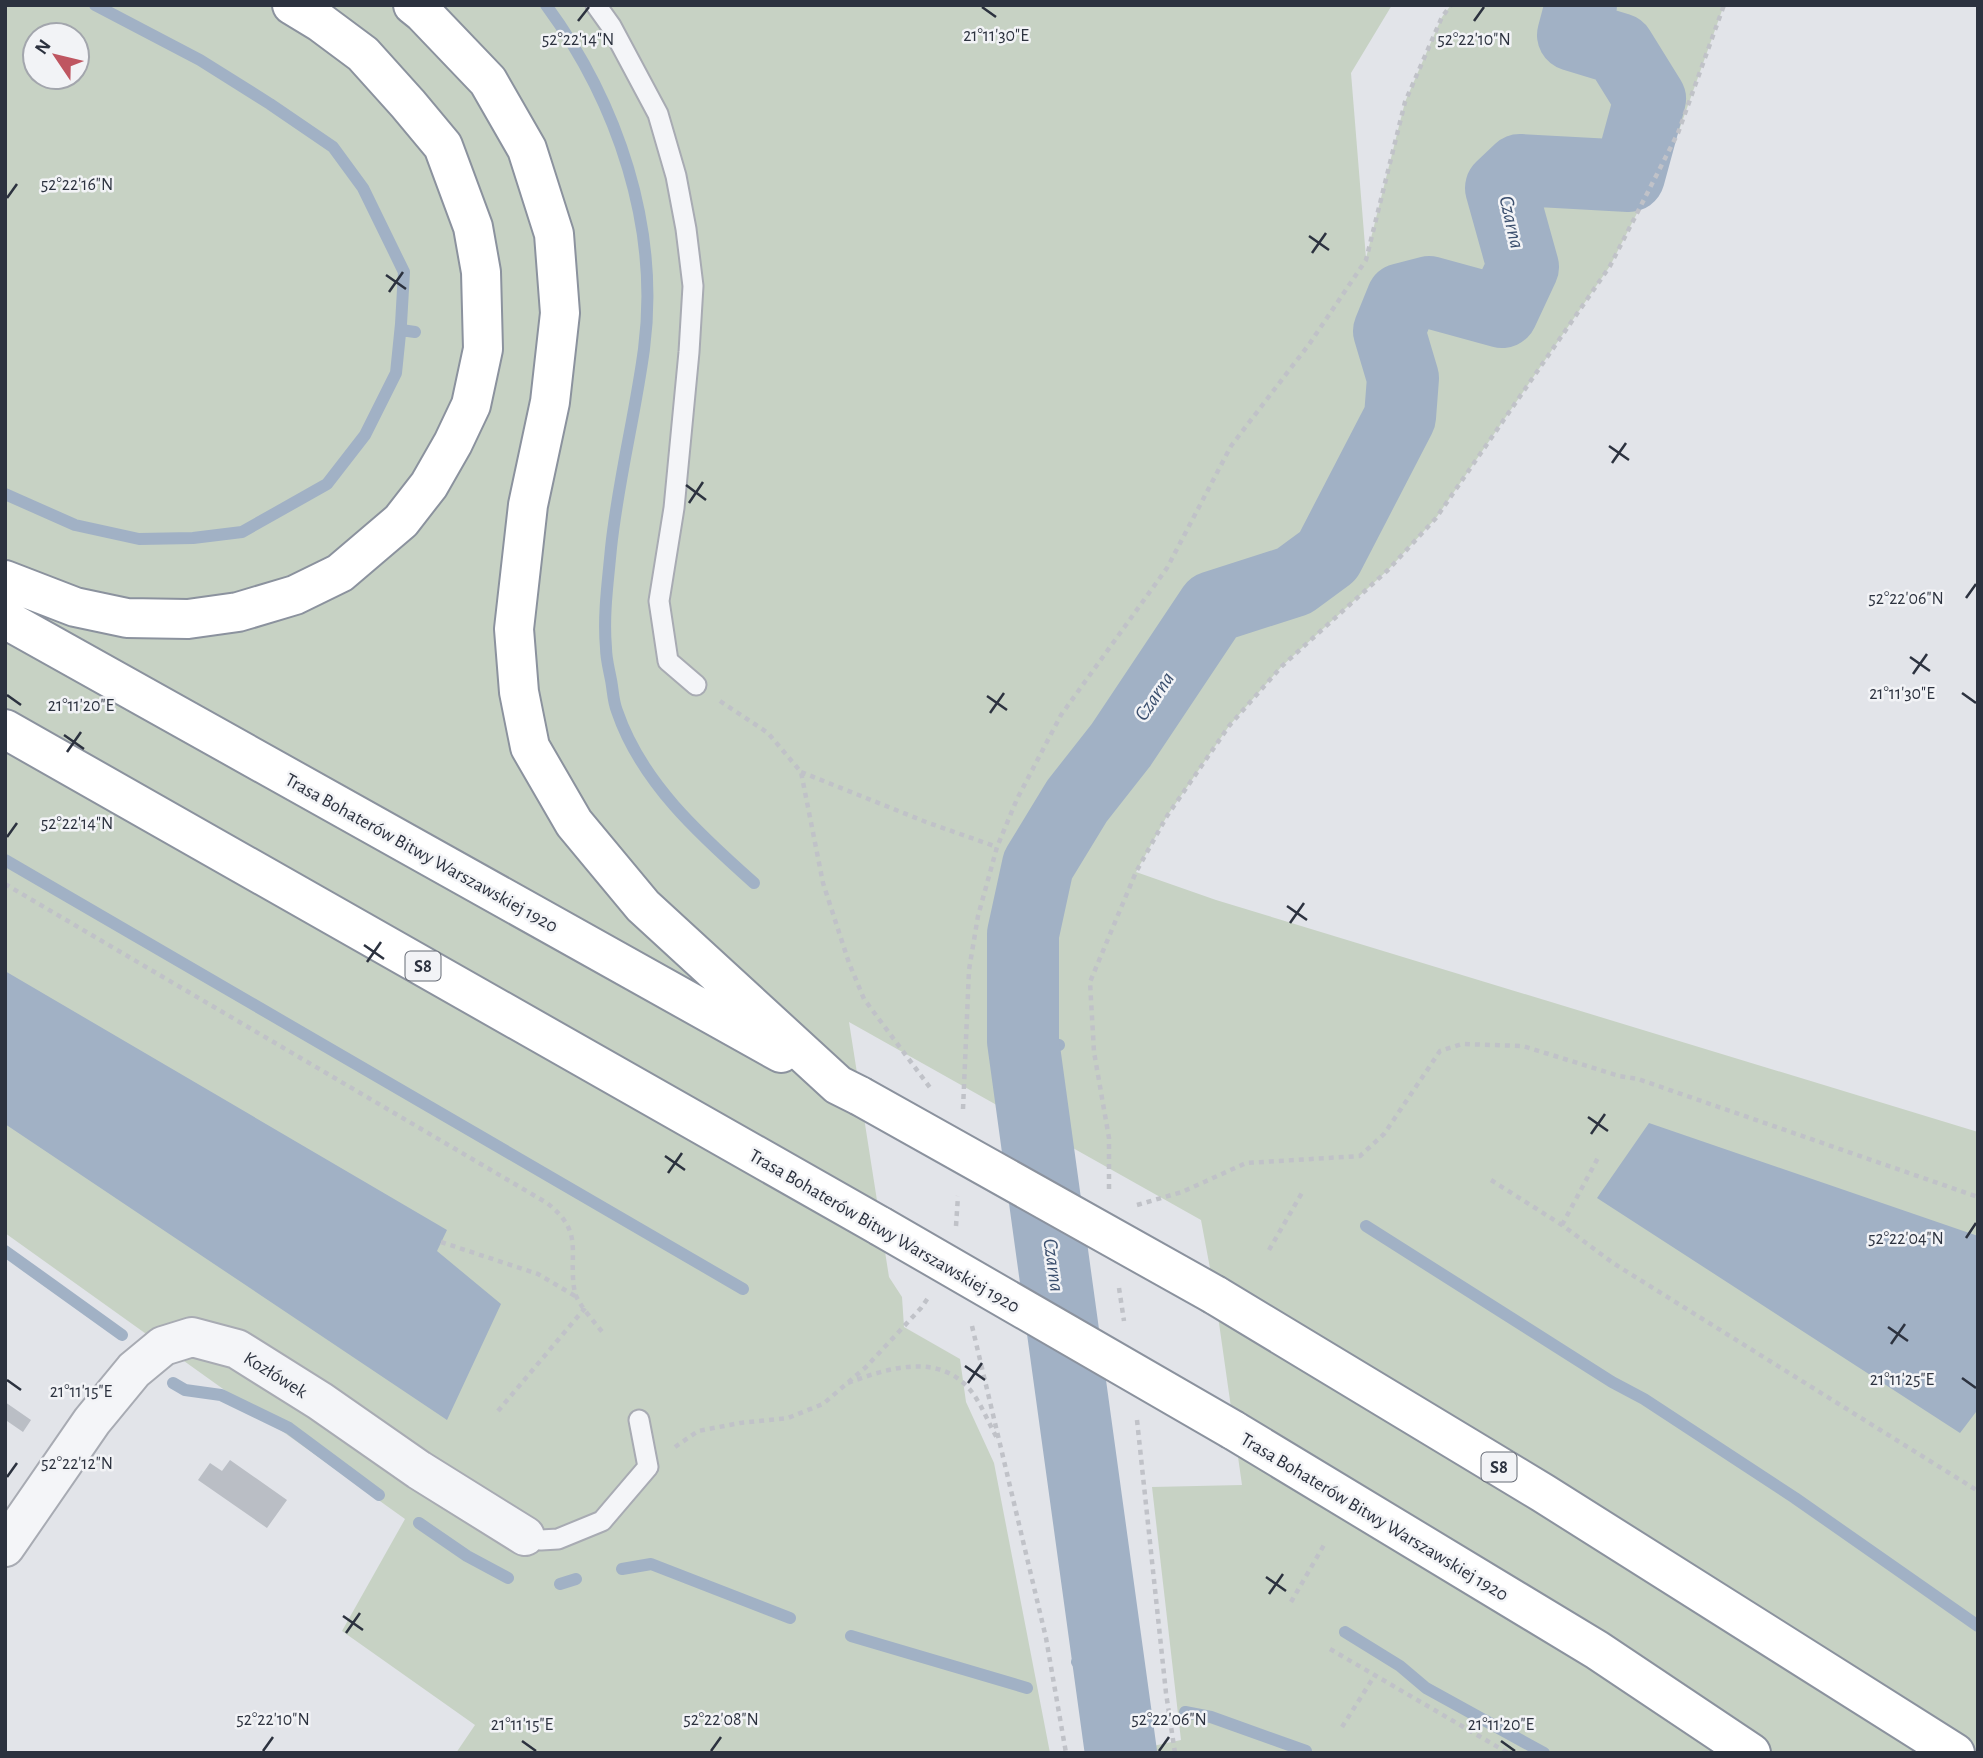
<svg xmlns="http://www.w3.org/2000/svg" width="1983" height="1758" viewBox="0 0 1983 1758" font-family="'Alegreya Sans',sans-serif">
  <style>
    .green { fill: #c7d2c4; fill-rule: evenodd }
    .water { fill: #a1b1c5 }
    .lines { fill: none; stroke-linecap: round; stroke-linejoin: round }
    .stream { stroke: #a1b1c5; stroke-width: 12 }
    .river { stroke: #a1b1c5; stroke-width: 72 }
    .building { fill: #babec5 }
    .lane-casing { stroke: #a8abb3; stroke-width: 23 }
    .street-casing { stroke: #a8abb3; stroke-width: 42 }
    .highway-casing { stroke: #8b929e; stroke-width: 42 }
    .path { stroke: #c0c2c8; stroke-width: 4.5; stroke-dasharray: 5 5; stroke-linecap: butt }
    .lane { stroke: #f4f5f8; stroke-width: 19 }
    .street { stroke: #f4f5f8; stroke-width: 38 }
    .highway { stroke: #fff; stroke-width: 38 }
    .highway-bridge-casing { stroke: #8b929e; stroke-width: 42; stroke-linecap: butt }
    .highway-bridge { stroke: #fff; stroke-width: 38 }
    .ticks { fill: none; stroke: #2c323f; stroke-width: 2.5 }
    .labels { text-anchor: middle; stroke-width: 5; stroke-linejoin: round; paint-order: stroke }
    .shield { fill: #f2f3f6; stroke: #676c76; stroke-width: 2 }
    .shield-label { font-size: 18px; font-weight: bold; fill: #2c323f }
    .street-label { font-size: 19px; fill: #2c323f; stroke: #f2f3f6 }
    .water-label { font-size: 21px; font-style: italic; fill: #3b4f6e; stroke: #f2f3f6 }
    .ticks-label { font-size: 18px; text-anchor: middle; fill: #2c323f; stroke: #f2f3f6; stroke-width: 5; stroke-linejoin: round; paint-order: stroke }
  </style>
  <rect width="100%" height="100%" fill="#e2e4e9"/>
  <path class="green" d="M5,5H1392L1351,73L1366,258L1405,102L1442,17L1451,5H1724L1678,133L1610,266L1436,518L1388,570L1282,666L1229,726L1167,816L1136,872L1216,900L1978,1132V1753H1149L1148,1747L1181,1740L1152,1487L1242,1485L1215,1295L1201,1220L849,1022L889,1277L902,1297L904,1327L960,1359L966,1402L994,1463L1050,1753H456L475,1725L342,1631L405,1519L5,1233ZM35,35H77V77H35Z"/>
  <path class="water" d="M5,971L447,1230L437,1251L501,1304L447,1420L5,1124Z
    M1649,1123L1978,1236V1413L1976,1412L1960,1433L1597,1198Z"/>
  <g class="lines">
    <path class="stream" d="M546,5C618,103 660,227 644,349C635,416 618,481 611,548C608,581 603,615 606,648C606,659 609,669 611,680C613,690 613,701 617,711C641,782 700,835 754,883
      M401,330L415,332
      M5,494L75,525L139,539L193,538L242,532L327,484L365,435L396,373L401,324L404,272L363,188L333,147L270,104L200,60L95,5
      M5,860L743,1289
      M1006,922L1023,934
      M1023,1041L1059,1045
      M1366,1226L1612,1382L1644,1399L1795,1498L1978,1626
      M5,1251L122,1335
      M173,1383L185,1390L221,1395L289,1428L379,1495
      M419,1523L467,1556L508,1578
      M622,1569L651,1564L790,1618
      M560,1584L576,1579
      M1345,1632L1400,1666L1426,1688L1544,1753
      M851,1636L1027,1688
      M1077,1662L1088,1667L1137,1716
      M1185,1712L1211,1717L1306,1751"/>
    <path class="river" d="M1121,1753L1023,1041V934L1038,865L1077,801L1121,745L1213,607L1294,581L1328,556L1400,417L1403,378L1389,331L1402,299L1429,292L1502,312L1523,267L1501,188L1520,170L1629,176L1650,99L1619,49L1573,35L1581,5"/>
  </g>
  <path class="building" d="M5,1402L31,1420L23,1432L7,1421L5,1424Z
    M230,1460L287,1500L267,1528L198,1480L210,1463L222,1471Z"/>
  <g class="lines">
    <defs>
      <path id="lane" d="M596,5L611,26L658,114L676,176L686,229L693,286L689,352L674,508L659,601L668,661L696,685
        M525,1536L541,1540L558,1539L602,1521L648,1467L639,1420"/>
      <path id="street" d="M5,1547L92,1421L134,1370L163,1346L192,1337L237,1349L320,1401L419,1470L525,1536"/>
      <path id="highway" d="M413,5L423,13L488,81L527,149L554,234L560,313L550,402L528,505L514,629L519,692L530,747L574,823L643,906L838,1085L860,1096
        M5,580L75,607L127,618L188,619L238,612L295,595L340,573L401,521L429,485L453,443L471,405L483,349L481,272L473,227L443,146L408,104L363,54L320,22L292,5
        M5,619L781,1053
        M5,729L880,1226
        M1215,1295L1543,1493L1955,1753
        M1233,1430L1597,1650L1751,1753"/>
    </defs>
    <use href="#lane" class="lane-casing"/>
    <use href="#street" class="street-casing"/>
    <use href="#highway" class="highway-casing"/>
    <path class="path" d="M720,701L768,733L801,772L823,883L849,963L864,999L931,1089
      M801,772L926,822L997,847
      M5,884L547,1203C586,1233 567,1254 575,1293C578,1304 596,1324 604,1334
      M963,1109L969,970L978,916L997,847L1017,799L1061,715L1167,568L1231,446L1310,343L1366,260L1405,102L1442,17L1451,5
      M1491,1180L1562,1225L1613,1263L1978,1491
      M1109,1189V1138L1094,1052L1090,982L1136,872L1167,816L1229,726L1282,666L1388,570L1436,518L1610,266L1678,133L1724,5
      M1137,1205L1182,1192L1246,1163L1360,1156L1384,1134L1440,1051L1462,1044L1523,1046L1619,1076L1638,1079L1978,1197
      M1562,1225L1599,1156
      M956,1226L958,1196
      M441,1242L538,1274L575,1296
      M1269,1250L1303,1191
      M1119,1288L1124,1321
      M972,1326L1046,1638L1066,1753
      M848,1383C890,1367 943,1351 974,1395C983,1408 989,1424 997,1438
      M498,1411L585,1308
      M1137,1420L1166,1693L1175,1753
      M675,1447L698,1431L740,1423L788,1418L823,1404L866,1367L921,1308L928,1298
      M1291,1602L1324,1545
      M1330,1649L1508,1753
      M1342,1727L1375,1675"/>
    <use href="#lane" class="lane"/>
    <use href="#street" class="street"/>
    <use href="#highway" class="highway"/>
    <defs>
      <path id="highway-bridge" d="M860,1096L1215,1295
        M880,1226L1233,1430"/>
    </defs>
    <use href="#highway-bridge" class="highway-bridge-casing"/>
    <use href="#highway-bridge" class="highway-bridge"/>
  </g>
  <path class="ticks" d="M982,7L996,17M578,21L589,7M1474,21L1484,7M7,198L17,184M1309,236L1329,250M1312,253L1326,233M386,275L406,289M389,292L403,272M1609,446L1629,460M1612,463L1626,443M686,485L706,500M689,503L703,482M1966,598L1976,584M1910,657L1930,671M1913,674L1927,654M1962,693L1976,703M7,695L21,705M987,696L1007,710M990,713L1004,693M64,735L84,749M67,752L81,732M7,837L17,823M1287,906L1307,920M1290,923L1304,903M364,945L384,959M367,962L381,942M1588,1117L1608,1131M1591,1134L1605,1114M665,1156L685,1170M668,1173L682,1153M1966,1238L1976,1223M1888,1327L1908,1341M1891,1344L1905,1324M965,1366L985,1380M1962,1378L1976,1388M7,1380L21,1390M968,1383L982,1363M7,1477L17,1463M1266,1577L1286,1591M1269,1594L1283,1574M343,1616L363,1630M346,1633L360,1613M522,1741L536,1751M1501,1741L1515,1751M263,1751L273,1737M711,1751L721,1737M1159,1751L1169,1737"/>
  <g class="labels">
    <g class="shield">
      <rect x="405.5" y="951.5" width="35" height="29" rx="5"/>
      <rect x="1481.5" y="1452.5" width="35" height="29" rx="5"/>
    </g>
    <g class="shield-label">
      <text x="423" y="972">S8</text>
      <text x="1499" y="1473">S8</text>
    </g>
    <g class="street-label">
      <text transform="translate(422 852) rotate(29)" y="7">Trasa Bohaterów Bitwy Warszawskiej 1920</text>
      <text transform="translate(885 1230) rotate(30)" y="7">Trasa Bohaterów Bitwy Warszawskiej 1920</text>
      <text transform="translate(276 1374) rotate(32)" y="7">Kozłówek</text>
      <text transform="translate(1375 1516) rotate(31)" y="7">Trasa Bohaterów Bitwy Warszawskiej 1920</text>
    </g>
    <g class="water-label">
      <text transform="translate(1512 222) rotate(77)" y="7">Czarna</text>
      <text transform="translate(1154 696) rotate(-56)" y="7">Czarna</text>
      <text transform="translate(1054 1265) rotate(82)" y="7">Czarna</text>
    </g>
  </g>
  <g class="ticks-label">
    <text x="996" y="41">21°11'30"E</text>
    <text x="578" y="45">52°22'14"N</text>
    <text x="1474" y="45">52°22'10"N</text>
    <text x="77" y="190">52°22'16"N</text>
    <text x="1906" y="604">52°22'06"N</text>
    <text x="1902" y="699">21°11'30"E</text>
    <text x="81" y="711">21°11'20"E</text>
    <text x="77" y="829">52°22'14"N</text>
    <text x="1906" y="1244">52°22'04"N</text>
    <text x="1902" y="1385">21°11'25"E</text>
    <text x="81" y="1397">21°11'15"E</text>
    <text x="77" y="1469">52°22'12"N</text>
    <text x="273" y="1725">52°22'10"N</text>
    <text x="721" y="1725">52°22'08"N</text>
    <text x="1169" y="1725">52°22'06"N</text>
    <text x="522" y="1730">21°11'15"E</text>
    <text x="1501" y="1730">21°11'20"E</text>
  </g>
  <rect width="1983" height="1758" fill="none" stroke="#2c323f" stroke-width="14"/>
  <g transform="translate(56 56) rotate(305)"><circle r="33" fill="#f2f3f6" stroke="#a3a6ad" stroke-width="2"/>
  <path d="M0-5L12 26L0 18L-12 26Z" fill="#bf5661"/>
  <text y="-10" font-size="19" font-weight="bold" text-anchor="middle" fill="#2c323f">N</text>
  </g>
</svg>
